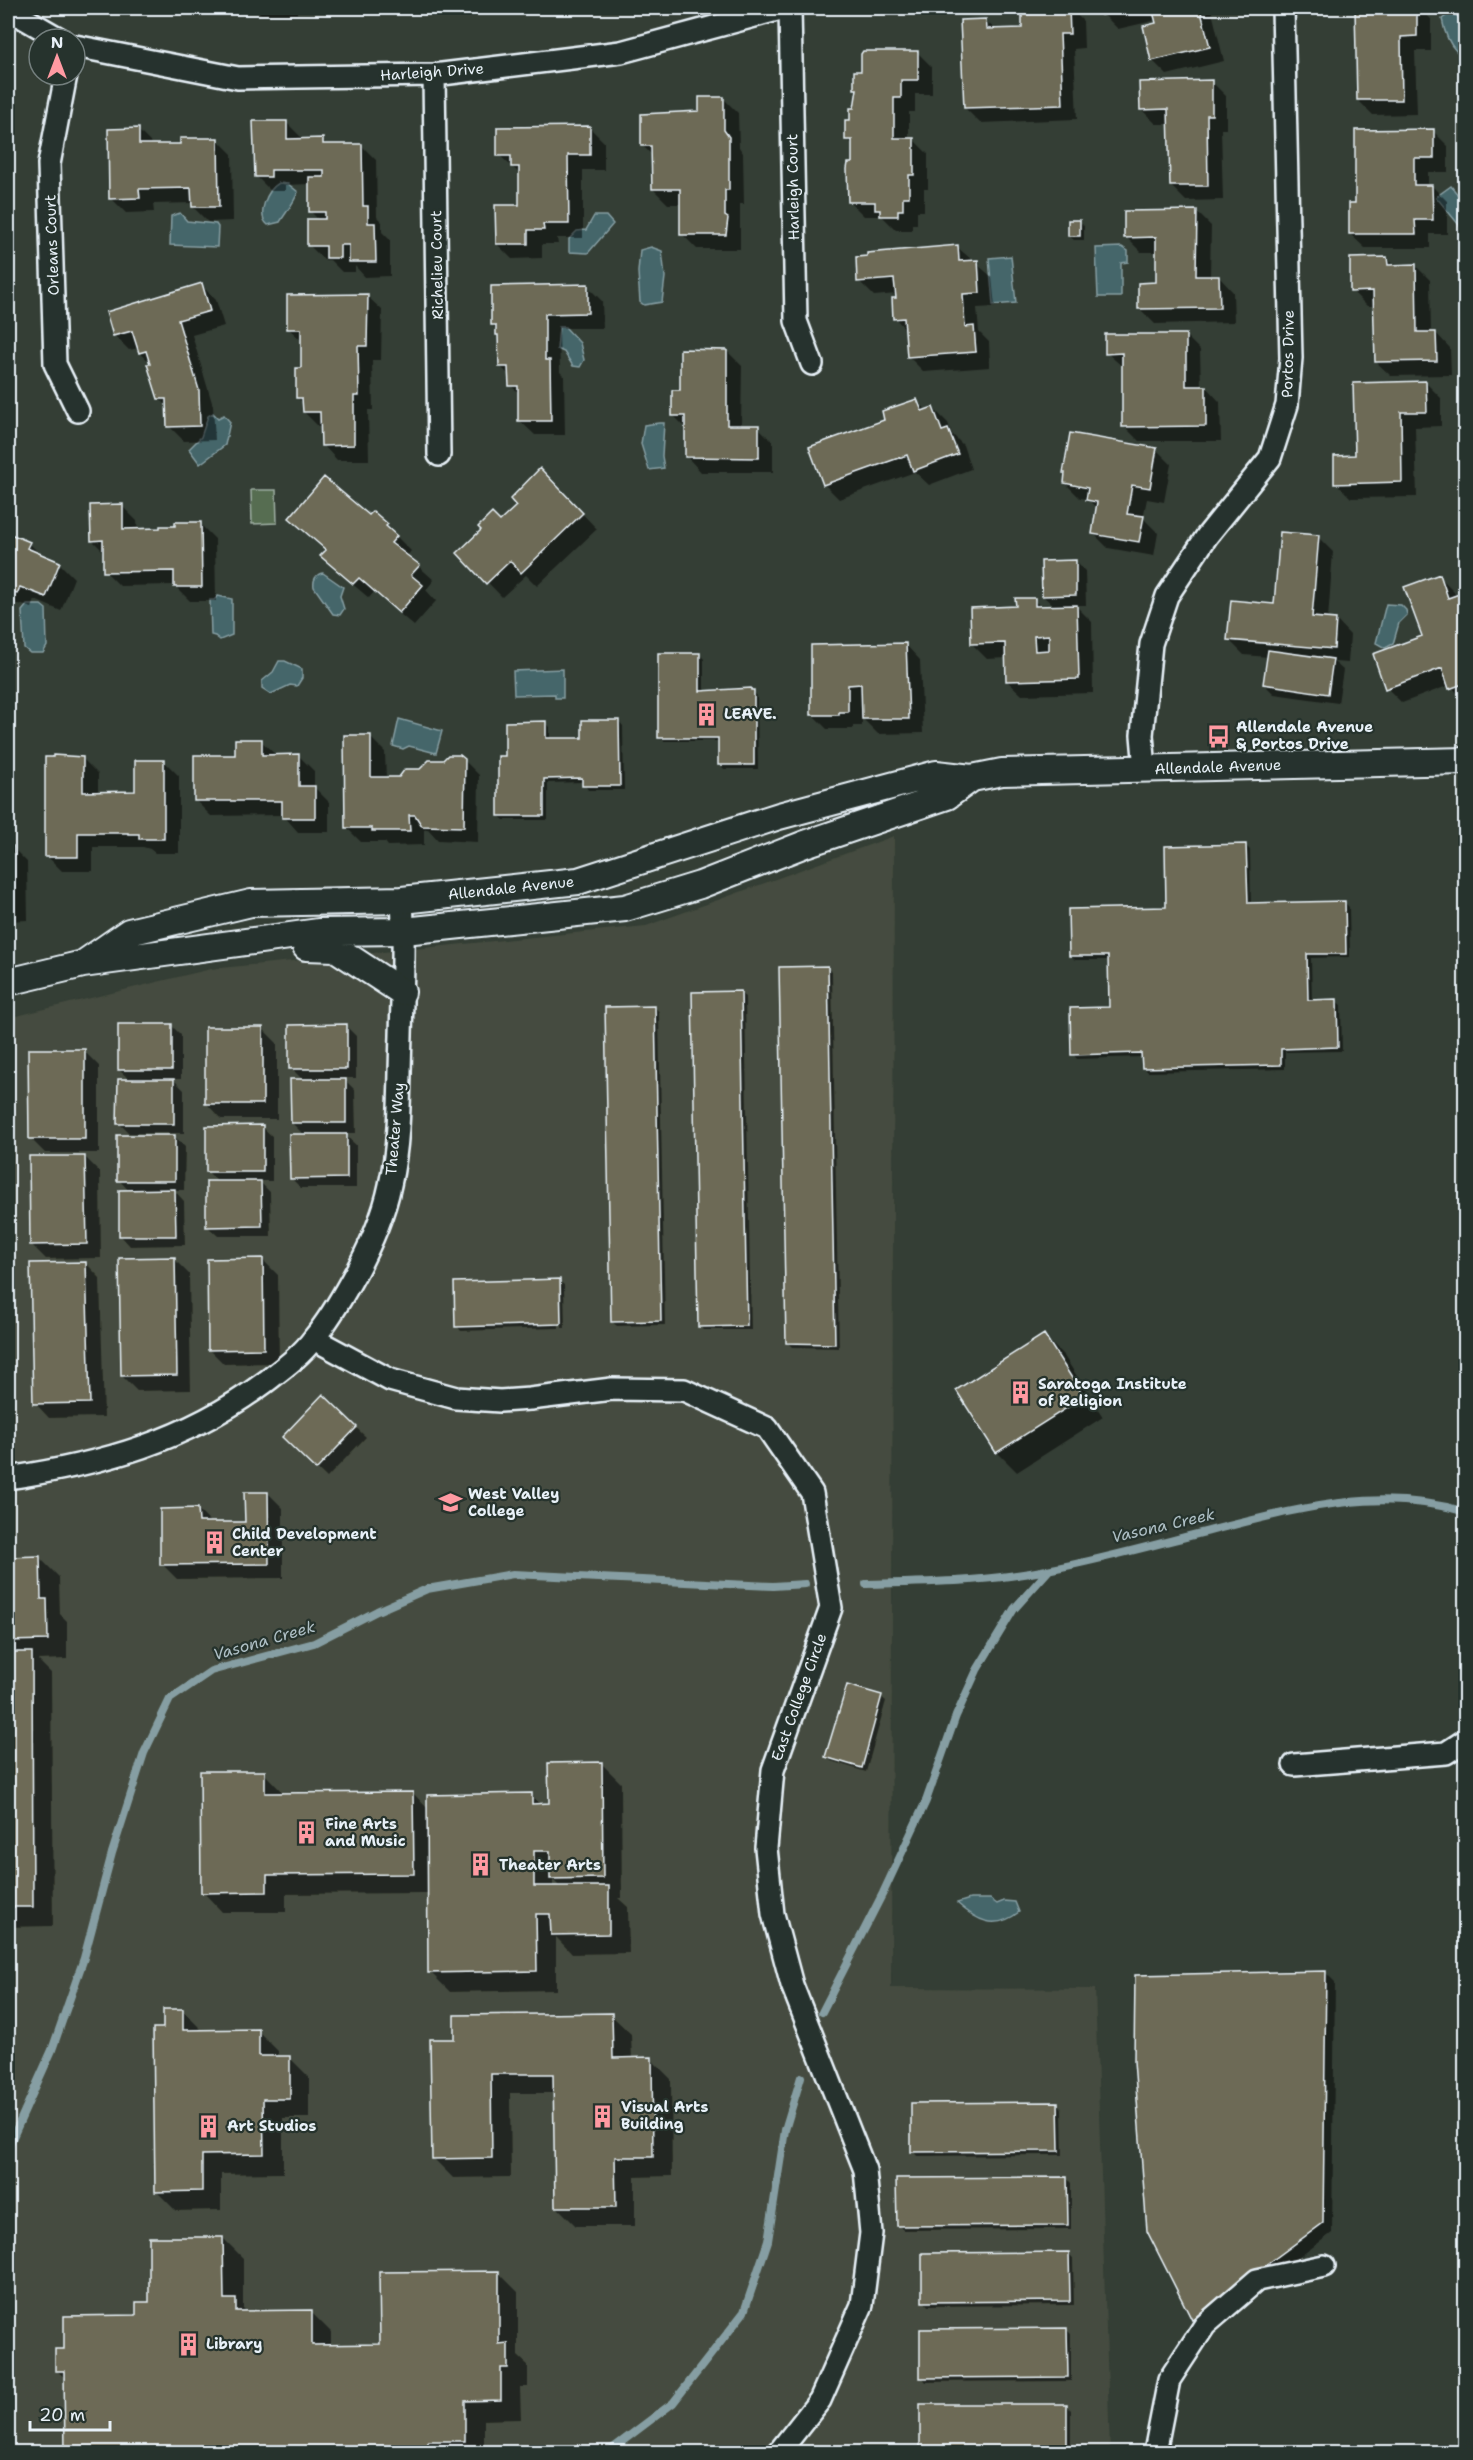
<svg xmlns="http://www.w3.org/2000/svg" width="1473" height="2460" viewBox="0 0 1473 2460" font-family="'Shantell Sans',sans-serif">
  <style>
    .built { fill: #454c3f }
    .green { fill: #566d51; stroke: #9fafa4; stroke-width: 1.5 }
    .water { fill: #44666a; stroke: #869ea3; stroke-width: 1.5 }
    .shadow { fill: #0007; fill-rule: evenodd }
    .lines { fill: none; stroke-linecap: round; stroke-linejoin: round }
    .stream { stroke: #869ea3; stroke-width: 8 }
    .building { fill: #6d6b56; stroke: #e8f1f8; stroke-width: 1.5; fill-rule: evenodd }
    .minor-casing { stroke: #e8f1f8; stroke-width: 26 }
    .tertiary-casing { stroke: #e8f1f8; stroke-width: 30 }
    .minor { stroke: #26332d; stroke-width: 21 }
    .tertiary { stroke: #26332d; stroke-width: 26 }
    .labels { text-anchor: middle; stroke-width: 4.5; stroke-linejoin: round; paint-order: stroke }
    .street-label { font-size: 15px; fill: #e8f1f8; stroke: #26332d }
    .poi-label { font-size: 15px; font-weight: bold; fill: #e8f1f8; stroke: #26332d; text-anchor: start }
    .water-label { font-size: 16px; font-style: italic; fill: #afc0c6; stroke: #26332d }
  </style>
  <rect width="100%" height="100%" fill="#343e35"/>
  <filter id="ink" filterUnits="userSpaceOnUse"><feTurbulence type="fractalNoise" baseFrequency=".0167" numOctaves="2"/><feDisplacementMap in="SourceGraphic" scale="12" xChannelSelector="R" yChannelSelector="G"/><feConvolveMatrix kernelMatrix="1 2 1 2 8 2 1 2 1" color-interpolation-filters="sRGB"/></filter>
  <g filter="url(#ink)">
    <path class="built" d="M894,836L891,1988L1095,1989L1110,2452H8V1018L211,969L646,926Z"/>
    <path class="green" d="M251,490H276L277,523L252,524Z"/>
    <path class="water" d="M1450,13C1467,16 1468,40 1464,52H1457C1449,44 1444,30 1442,19Z
      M279,183L288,184L298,192C294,203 286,212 280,222L268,225C256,215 267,190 279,183Z
      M1451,186L1465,204L1464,231L1436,197Z
      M180,213L187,221L216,224L218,227L217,247L170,245L171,216Z
      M594,216H606L613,224L588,253L569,252V239L577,231L586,230Z
      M651,247L662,251L665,277L662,302L644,305L640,302L638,272L640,250Z
      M1122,247L1128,251V262L1121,263V297H1098L1096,248Z
      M1011,256L1016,303L993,305L989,258Z
      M559,327H565L580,343L584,360L580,367L573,366L564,352L557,349Z
      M213,413L218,418L224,415L230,422L225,445L200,464L189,449L201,437L208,416Z
      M659,423H664L662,456L664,468L649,470L641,444L644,425Z
      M323,573L343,587L340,596L344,609L340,615L333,614L314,587C313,581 315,574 323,573Z
      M218,596L232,599V635L220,640L215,636L211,635L210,600H214Z
      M1386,604L1401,605L1406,610L1407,615L1399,623L1393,644L1385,648L1376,643Z
      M27,605H41L46,609L47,646L43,653H30L24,648L22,611Z
      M279,661H285L302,669V678L297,686L290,685L271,694L262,688V681L273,672Z
      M563,669V698H555V694L514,695L513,671Z
      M399,719L442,731L436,753L409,746L403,749L393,746Z
      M970,1899H990L997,1904L1004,1901L1015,1902L1019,1912C995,1931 977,1921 957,1903Z"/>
    <path class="shadow" d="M255,8H297V14H261Z
      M404,8H440V10H407Z
      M1040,8H1070L1083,21L1084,48L1074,49L1077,119L980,123L965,108L986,21L996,30L1024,29L1040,15Z
      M1101,8H1211L1224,61L1167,75L1152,60L1157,20L1118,29L1103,14Z
      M1357,8H1419L1431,19V51H1415L1417,114L1373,115L1358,100Z
      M917,52L932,67V94H915V112H909V139H913L928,154V189H924V211H917V224H912V230H896L882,216H864L849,201L854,146L847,139L856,110L858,91L856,88L863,72Z
      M1211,81L1226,96V129H1221L1223,200L1186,201L1171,186L1170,124H1156L1141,109Z
      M723,98L738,113L739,147L743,153L744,204H740V249H697L682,234L681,204H668L653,189V156L643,146Z
      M286,122L301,137V140H322L328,146L361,145L376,160L377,217L382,222V232L390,240V276L365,277L355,266V272H342L330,260H324L309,245L320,221L311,212V184L285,185V191H271L256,176Z
      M8,124L14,130L8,145Z
      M589,127L604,142V170H583V238H557L558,244H542V258L512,259L497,244L520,207V174L499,155Z
      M138,130L153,145H181L217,139L232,154L233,221L208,222L193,207V203L153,204L154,212L126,213L111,198Z
      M1433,131L1448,146V172H1428V186H1432L1447,201V234H1430V248H1365L1350,234L1356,204Z
      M1196,211L1211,226L1210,277H1219L1233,292L1234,322L1155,324L1140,309L1158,284L1157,252H1141L1126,237Z
      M1079,221L1084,226V240H1074L1069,236Z
      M957,247L992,277L995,307L977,308L979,332L989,342L990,367L924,372L909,357L907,331L895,318L897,294L874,296L859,281Z
      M1387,259L1394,266L1415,265L1430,280L1431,333H1436L1450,348L1451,375L1391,376L1376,362L1375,306H1367L1352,291Z
      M201,285L216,300L224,326L192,335L213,406L215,440L184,441L169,426L168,407L159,398L152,364L140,353L139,348L129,350L114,335Z
      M587,286L602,301L603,328H559L560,372L564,376L565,435H535L520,421V394L510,385V376L500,366V336L493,325Z
      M367,296L382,310L381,360H372L373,410H368L369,460H337L323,445L322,427H319L304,412V404L298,398L303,370V342L289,329Z
      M1185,335L1200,350L1201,387H1206L1220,402L1221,441H1139L1124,426V368L1107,353Z
      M727,351L742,366L741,427H758L773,442V472H701L687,457V429L674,416L682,392Z
      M1426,383L1441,398V426L1415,427L1417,497L1351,498L1336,483L1357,457Z
      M917,400L927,411L933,408L948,423L952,434L963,445L971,469L929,485L915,472L839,499L824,484L886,421Z
      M1156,449L1171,464L1164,502L1147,499L1143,518L1158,533L1154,556L1108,548L1093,533L1098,510L1088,499L1080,498L1065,483Z
      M555,485L597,529L537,586L526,575L502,597L459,553Z
      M122,506L137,521L138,530H162L200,524L215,539L216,601H190L174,585L120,586L105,571V553L92,540Z
      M373,513L411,551L407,556L434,580L426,590L436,601L414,626L374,592L369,598L337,571L322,556L327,551L306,532L369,517Z
      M8,534L29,543L42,556L59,563L74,578L61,611L35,600L32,608L19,604L8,605Z
      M1318,537L1333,552L1328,619L1336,620L1350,635L1348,663L1334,662L1343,670L1338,703L1274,694L1264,684L1268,657L1244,655L1229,640L1275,605Z
      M1075,561L1085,571L1086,605H1075L1092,622L1093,693L1022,695L1007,681V658L987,659L972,644L1017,608L1034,600L1042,608L1055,607L1043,596Z
      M1439,576L1454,591L1456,597L1461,595L1466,599V703L1450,685L1402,703L1387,688L1424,637Z
      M906,645L920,660L923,733L878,734L862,718V726H853V729H827L812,714V647Z
      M699,654L704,659V692L751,689L757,696L758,769H724L720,764V741H664L659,737Z
      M619,721L623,726L624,790H588L583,782L548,783V820H504L499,816L506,758L546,723L550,727V739H583Z
      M370,737L385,752L386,779H400L420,770L464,760L479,775L478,842L438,840L428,829L424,830V845L388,846L385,842H361L346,827Z
      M261,741L277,756H299L314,771V787L329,802V832H298L283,815L211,816L196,801L237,756Z
      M83,759L98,774V793H137L164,761L179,776V853H155L150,849L143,847H93V871H62L47,856Z
      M1246,846L1250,850L1251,905L1345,903L1349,907L1350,957L1311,958L1312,1001H1336L1341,1005L1342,1051L1285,1052V1069L1148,1072L1143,1067V1057L1077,1059L1073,1054L1111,1009L1110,960H1075L1071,956L1168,908Z
      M8,847H12L27,862L28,920L8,921Z
      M828,968L832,972L839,1348L792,1347L787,1342Z
      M740,992L745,997L751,1330H704L700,1326Z
      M655,1007L659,1012L665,1325L617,1326L612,1322Z
      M171,1025L181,1035V1079H173L184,1090V1133H129L119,1123L130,1080L119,1070Z
      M346,1026L356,1036V1078H343L355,1090L356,1133H343L356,1145V1188H301L291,1178L341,1135V1133H302L292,1123L303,1080L291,1068Z
      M262,1028L277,1043V1119H221L207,1104Z
      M84,1051L99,1066V1153H45L30,1138Z
      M262,1127L272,1136V1181H259L270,1192L271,1236H218L208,1227L219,1183L208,1172Z
      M175,1137L185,1147L184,1190H174L184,1201L185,1245L130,1246L121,1236L130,1192L119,1180Z
      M85,1157L100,1172L101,1258L46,1259L31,1244Z
      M174,1259L189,1274L191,1390L137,1391L122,1376Z
      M263,1260L278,1275L279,1363L224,1364L209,1349Z
      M86,1263L100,1278L104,1417L49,1418L35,1403Z
      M559,1281L564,1285L565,1328H562L561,1283H558L559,1328L461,1331L457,1326Z
      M1044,1336L1064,1356L1103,1417L1017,1472L997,1452Z
      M323,1396L366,1437L327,1478L284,1437Z
      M268,1493L283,1508V1578L177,1579L162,1564L198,1510L212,1524L246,1523Z
      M39,1557L59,1577L60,1614L67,1621V1659L38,1660L51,1673L53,1926L8,1927V1558Z
      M881,1697L886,1701L866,1772L831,1761L827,1757Z
      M601,1763L621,1783L622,1898H618L628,1907L629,1953L572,1954L556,1937V1990L450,1992L430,1972L429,1893L286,1894V1912H222L203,1892L264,1773L284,1794L413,1793L428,1809L531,1795L541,1805H550ZM553,1880L561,1888H553Z
      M1325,1972L1335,1982L1332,2233L1203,2328L1193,2319Z
      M182,2010L202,2030L258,2031L278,2051V2057H289L309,2077V2118H283V2173L221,2174V2210L176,2211L156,2191Z
      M611,2015L631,2034L632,2059H651L671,2079L672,2176L635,2177V2226H576L556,2206L555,2093H510L511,2177L453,2178L433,2158L456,2040Z
      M1058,2104L1062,2108L1063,2155L917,2156L913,2151Z
      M1067,2178L1071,2183V2229L903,2230L899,2226Z
      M223,2238L243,2258V2308L248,2313L311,2312L331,2332V2346L382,2345L498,2272L518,2292V2356L528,2365V2387H520L521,2419L484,2420V2452H66V2379L56,2370L66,2350L137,2317Z
      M1069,2254L1073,2258L1074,2305L928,2306L924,2301Z
      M1067,2330L1071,2334V2381L926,2382L922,2377Z
      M1066,2405L1071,2410V2452H921V2406Z"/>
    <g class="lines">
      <path class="stream" d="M866,1584C927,1582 988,1582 1047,1570C1110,1558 1171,1540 1233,1525C1312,1505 1385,1488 1466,1512
        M822,2012L883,1893L926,1801L956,1716L977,1670L1014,1609L1049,1570
        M8,2148L52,2050L84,1958L112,1853L144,1753L170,1699L211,1671L314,1643L377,1611L427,1589L513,1574L773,1586L805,1584
        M608,2452L673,2403L744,2312L768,2241L785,2130L801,2077"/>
    </g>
    <path class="building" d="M1038,8H1069L1070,34H1060L1063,105L964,108L960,20L986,19L987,29L1022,28V14L1038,13Z
      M1100,8H1134L1101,15Z
      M1152,8H1200L1210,47L1151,61L1143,26L1156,23Z
      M1355,8H1417V36L1401,37L1402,100H1357Z
      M863,51H918V80H901V98H894V138H914V175H909V197H903V210H898V216H880V210H875V202H848L847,169L848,163H852V140H845V120H850V108H854L857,89H854V71H861V54Z
      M1212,80V115H1207L1208,186H1170L1168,109L1140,110L1139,82Z
      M699,97H724V130L729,137V190H725V216L728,218L726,235H680V189H652L651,146H641V114L699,111Z
      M253,121H287V139L323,138V144H362L363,206H368V223H375L376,262H349V245H340V258H326V246H307V219H325V212H309V177H324V170H271V177H255Z
      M590,126V155H568L569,224H543L544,230H528V244H496L495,205H519V167H511V156H497V127Z
      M139,128V144H180V138H218L219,207H192L191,188L139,189L140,198L109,199L108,129Z
      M1434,129V158H1414V185H1432L1433,220H1415L1416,234H1349V203H1355V130Z
      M1197,210L1196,276H1219L1220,308L1138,309V283L1156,282V237L1124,238V211Z
      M1068,220H1080V236H1068Z
      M958,245L959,261L978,260L980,293L963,294L965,327L974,326L976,352L907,357L904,318L893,319L892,298H896L894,279L857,282L856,257L867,256V253Z
      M1387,257L1388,265L1416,264L1417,332H1436L1437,361L1375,362L1373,291L1350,292V258Z
      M202,283L210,311L178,320L199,390L200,426L167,427L166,399H158L147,364H150L146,351L139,353L132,331L113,336L106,312Z
      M588,284V313L545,314V360H550L551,421H518V386H509L508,367H499L498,335H496V325H491V286Z
      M368,294L367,346H358L359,396H354V445L321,446L320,412H303L302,398H296V368H301V329H287V295Z
      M1105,334H1186V386H1206V426L1122,427V353L1105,354Z
      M680,349L727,350V425H759V458L685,457V416H672V390H680Z
      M1426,381L1427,412H1401L1402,482L1334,484V456L1355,455L1353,383Z
      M917,399L922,411L933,407L942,431L948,429L958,454L913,471L907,455L823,485L809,447L884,420L882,411Z
      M1070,433L1157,448L1150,488L1132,485L1127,514L1144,516L1139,542L1092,534L1097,502L1086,500L1088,488L1064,483L1065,473H1063Z
      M540,468L583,513L521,573L510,561L486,584L457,553L481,530L478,527L492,513L500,521L516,506L510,499Z
      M324,477L369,515L373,511L388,524L386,526L397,536L391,543L420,565L411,575L423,585L399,613L359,578L353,584L320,556L326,550L289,518Z
      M123,504V529L160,528V526H175V522H201L202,587H174V571L103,572V540L91,541L90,505Z
      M1280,532L1319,535L1312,617L1336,619L1334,649L1227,640L1231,600L1274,604Z
      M8,533L30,542L27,548L60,562L46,597L20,587L17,594L8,592Z
      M1076,560V595L1042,596L1041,561Z
      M1440,574L1448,598L1462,593L1466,603V683L1449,689L1442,668L1385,689L1373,654L1422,636L1404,587Z
      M1015,598H1035V606L1077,605L1079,679L1006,681L1005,643L971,644L970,608L1016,606ZM1049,635V650L1035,651L1034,636Z
      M906,643L909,719H862L861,684L848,685V712H839V715H811V645Z
      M1268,650L1333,659L1328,694L1263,684Z
      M658,653H700V691L751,688V690H754V765H718V738H658Z
      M582,720H619L620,786H582V778L544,779V816H498V756H505V722L546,721V738H582Z
      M344,735H371V777H399L405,769H420L429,760H443L448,755H460L465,759L464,827L422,826L415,815H409L410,831H372V828H345Z
      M235,739H262V755L299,754V786H315V818H282V801H194V755H235Z
      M53,755L83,757V792L135,791V760H164V839H139V834H128V833H78V857H45V757H53Z
      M1246,844L1248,903L1345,901L1346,954H1307L1308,1000L1337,999L1338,1047L1281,1049V1065L1142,1068L1141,1053L1071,1055L1070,1008L1109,1007L1108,956H1069L1068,909L1166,907L1165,846Z
      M8,846H13L14,906H8Z
      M828,966L835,1344L786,1343L779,967Z
      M741,991L747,1326L698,1327L692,992Z
      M655,1006L661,1321L611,1322L605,1007Z
      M118,1024H172V1070H118Z
      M347,1024V1069H289V1025Z
      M205,1027H263V1104H205Z
      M28,1049H85V1139H29Z
      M118,1079H174V1124H117Z
      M290,1079H346V1123H291Z
      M263,1125V1172H206V1126Z
      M289,1134H347V1178L290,1179Z
      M117,1135H175V1181H117Z
      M29,1156H85L87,1244L30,1245Z
      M206,1181H261L262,1226L206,1227Z
      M175,1189L176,1236H119V1190Z
      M175,1257L177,1375L121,1376L119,1258Z
      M263,1258L264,1349L208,1350L207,1259Z
      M86,1262L90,1403L33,1404L30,1263Z
      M560,1279L561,1324L455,1327L454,1282Z
      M1044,1334L1084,1397L996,1453L956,1390Z
      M323,1394L357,1427L316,1470L282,1437Z
      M244,1492H268L269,1564L160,1565V1509L198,1508L199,1522H245Z
      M40,1556L41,1599H47L48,1640L8,1641V1557Z
      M8,1652H32L33,1907H8Z
      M847,1685L882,1695L862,1768L825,1757Z
      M602,1762L603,1878L550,1879V1851H534V1886H609V1934L551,1935L550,1914H536L537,1971L428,1973L427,1795L532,1793V1804L549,1803L548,1763Z
      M200,1771H265V1793L413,1792L414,1874L267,1875V1892L201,1893Z
      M1326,1971L1323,2223L1192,2320L1147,2231L1134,2061L1135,1975Z
      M163,2009H183V2030L259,2029V2056H290V2099H263L264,2154L202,2155V2191L155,2192L153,2028H163Z
      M612,2013L613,2058L652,2057L653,2157H615L616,2207H555L553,2074H491L492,2158L432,2159L430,2039H454V2015Z
      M1058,2102L1059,2151L911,2152V2103Z
      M1067,2177L1068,2225L897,2226L896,2178Z
      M149,2237H223L224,2299H236V2311L312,2310V2345L380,2344L379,2272L499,2271V2344L508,2343V2368H501V2400L465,2401V2441H428V2452H65L64,2371H55V2349H64V2316L136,2315V2302H149Z
      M1069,2252L1070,2301L922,2302V2253Z
      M1067,2328L1068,2377L920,2378V2329Z
      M920,2404H1067V2452H920Z"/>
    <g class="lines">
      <defs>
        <path id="minor" d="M790,8L796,321L812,364
          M8,9L60,39
          M75,46L238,78L434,75L621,52L784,8
          M66,75L49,164L55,364L78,411
          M434,75L439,455
          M1145,769L1142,735L1151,644L1167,596L1207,536L1270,458L1287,405L1291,358L1283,8
          M314,1339L390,1380L456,1398L500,1401L530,1399L612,1389L684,1390L767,1428L812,1493L831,1608L773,1770L766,1848L773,1914L792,1985L865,2170L871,2233L862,2305L820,2400L779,2452
          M8,1478C102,1464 186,1441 264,1383C281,1370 301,1356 314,1338C328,1321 340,1301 351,1281C368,1251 383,1219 390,1185C401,1137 399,1086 401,1036C402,991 405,946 402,900
          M1294,1765L1446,1753L1466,1740
          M1155,2452L1169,2380L1205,2325L1257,2280L1324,2266"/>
        <path id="tertiary" d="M306,947L335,948L402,992
          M83,964L129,932L251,903L402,900L578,881L779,816L936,774L972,778L1002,772L1466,761
          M8,982L83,964L319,932L404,931L625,908L700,885L805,844L947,796L972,778"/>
      </defs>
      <use href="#minor" class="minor-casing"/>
      <use href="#tertiary" class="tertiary-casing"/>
      <use href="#minor" class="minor"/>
      <use href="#tertiary" class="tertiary"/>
    </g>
  </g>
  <defs>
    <symbol id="building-bare" viewBox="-9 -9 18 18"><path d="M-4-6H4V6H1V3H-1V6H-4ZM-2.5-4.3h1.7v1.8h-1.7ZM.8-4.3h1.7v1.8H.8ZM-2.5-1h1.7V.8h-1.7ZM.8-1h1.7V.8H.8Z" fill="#ff9aa2" stroke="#26332d" stroke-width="2.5" paint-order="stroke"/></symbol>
    <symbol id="bus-bare" viewBox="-9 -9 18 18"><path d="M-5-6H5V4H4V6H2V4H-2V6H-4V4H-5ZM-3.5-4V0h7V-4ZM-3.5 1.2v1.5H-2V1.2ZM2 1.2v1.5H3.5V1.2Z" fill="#ff9aa2" stroke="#26332d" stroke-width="2.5" paint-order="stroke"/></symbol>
    <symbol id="university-bare" viewBox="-9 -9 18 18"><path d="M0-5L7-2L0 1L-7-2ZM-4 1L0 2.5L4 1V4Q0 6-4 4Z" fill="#ff9aa2" stroke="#26332d" stroke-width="2.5" paint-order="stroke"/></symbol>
  </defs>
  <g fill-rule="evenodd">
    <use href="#building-bare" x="690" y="698" width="33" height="33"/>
    <use href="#bus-bare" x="1202" y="720" width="33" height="33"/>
    <use href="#building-bare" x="1004" y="1376" width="33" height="33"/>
    <use href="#university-bare" x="434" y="1486" width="33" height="33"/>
    <use href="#building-bare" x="198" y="1526" width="33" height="33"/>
    <use href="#building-bare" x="290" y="1816" width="33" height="33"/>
    <use href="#building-bare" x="464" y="1848" width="33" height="33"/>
    <use href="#building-bare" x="586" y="2100" width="33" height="33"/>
    <use href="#building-bare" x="192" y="2110" width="33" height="33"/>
    <use href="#building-bare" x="172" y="2328" width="33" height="33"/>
  </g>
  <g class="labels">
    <g class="street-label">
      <text transform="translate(432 72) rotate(-4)" y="5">Harleigh Drive</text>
      <text transform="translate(793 187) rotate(-91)" y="5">Harleigh Court</text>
      <text transform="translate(52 245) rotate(-92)" y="5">Orleans Court</text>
      <text transform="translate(437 265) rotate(-91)" y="5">Richelieu Court</text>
      <text transform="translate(1288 354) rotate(-89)" y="5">Portos Drive</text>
      <text transform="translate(1218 767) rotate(-2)" y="5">Allendale Avenue</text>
      <text transform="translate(511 888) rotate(-6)" y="5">Allendale Avenue</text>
      <text transform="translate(395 1129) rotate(-85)" y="5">Theater Way</text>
      <text transform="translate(799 1697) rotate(-70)" y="5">East College Circle</text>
    </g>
    <g class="poi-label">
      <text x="724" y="719">LEAVE.</text>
      <text x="1236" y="732">Allendale Avenue<tspan x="1236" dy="17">&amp; Portos Drive</tspan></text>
      <text x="1038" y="1389">Saratoga Institute<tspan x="1038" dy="17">of Religion</tspan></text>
      <text x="468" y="1499">West Valley<tspan x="468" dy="17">College</tspan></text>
      <text x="232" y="1539">Child Development<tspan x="232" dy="17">Center</tspan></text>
      <text x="325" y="1829">Fine Arts<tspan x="325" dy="17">and Music</tspan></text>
      <text x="499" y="1870">Theater Arts</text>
      <text x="621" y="2112">Visual Arts<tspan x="621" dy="17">Building</tspan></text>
      <text x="227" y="2131">Art Studios</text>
      <text x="206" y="2349">Library</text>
    </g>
    <g class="water-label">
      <text transform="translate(1163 1525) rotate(-13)" y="6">Vasona Creek</text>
      <text transform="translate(264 1640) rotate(-16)" y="6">Vasona Creek</text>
    </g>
  </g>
  <rect width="1473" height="2460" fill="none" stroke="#26332d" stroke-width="30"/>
  <rect x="15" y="15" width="1443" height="2430" fill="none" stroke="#e8f1f8" stroke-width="2" filter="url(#ink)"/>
  <g transform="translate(57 57)"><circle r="28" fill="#26332d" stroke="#747f7e" stroke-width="1.5"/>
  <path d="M0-4.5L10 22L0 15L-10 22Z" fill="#ff9aa2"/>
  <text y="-9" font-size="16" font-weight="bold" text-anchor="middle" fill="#e8f1f8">N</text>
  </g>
  <path d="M30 2421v9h80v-9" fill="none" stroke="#e8f1f8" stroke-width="3"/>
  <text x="39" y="2421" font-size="18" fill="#e8f1f8" stroke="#26332d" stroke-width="4.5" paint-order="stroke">20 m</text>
</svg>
